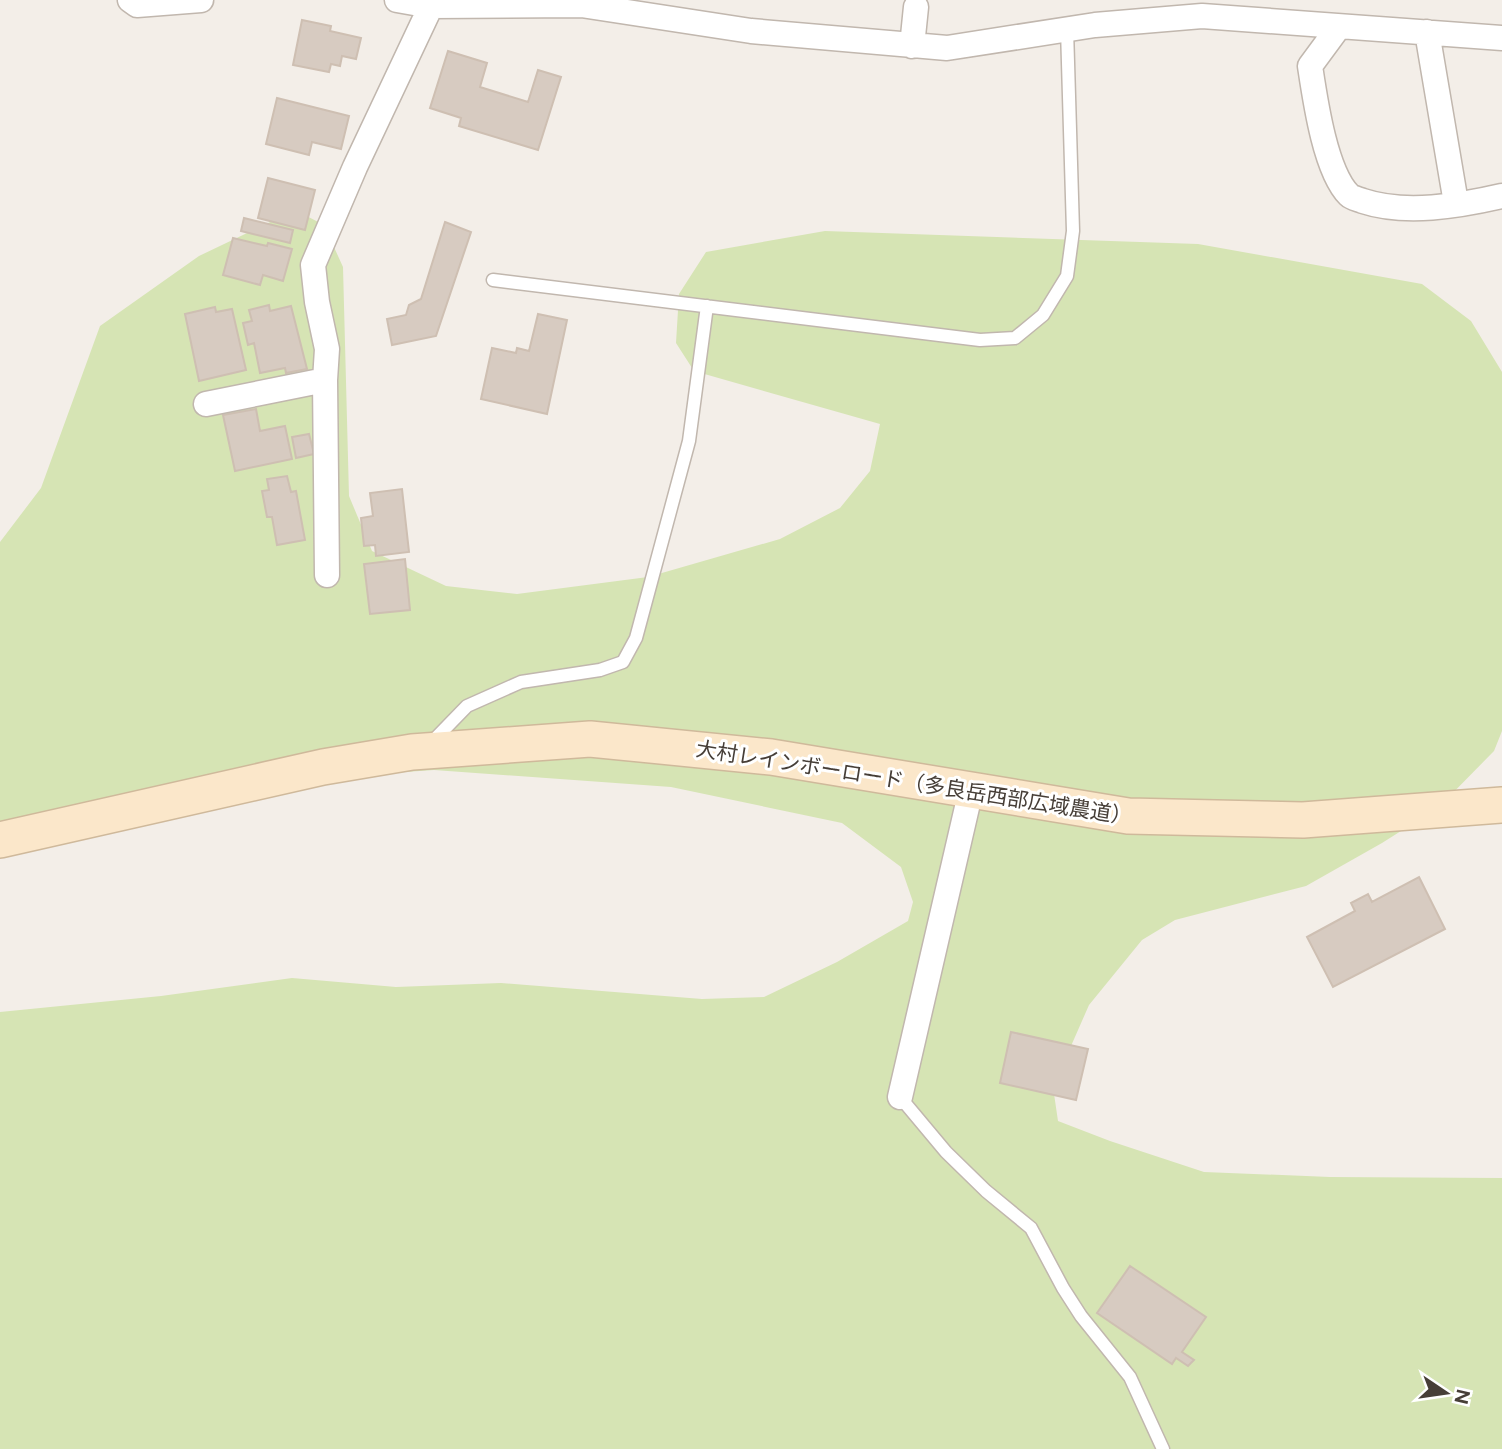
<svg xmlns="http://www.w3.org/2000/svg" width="1502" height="1449" viewBox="0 0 1502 1449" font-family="Figtree,'Noto Sans JP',sans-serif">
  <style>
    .green { fill: #d6e4b4 }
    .building { fill: #d7cbc1; stroke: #cebfb2; stroke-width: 2 }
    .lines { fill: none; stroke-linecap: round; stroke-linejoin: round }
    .lane-casing { stroke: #c1b7ae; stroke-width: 15 }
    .street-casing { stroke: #c1b7ae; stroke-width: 27 }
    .secondary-casing { stroke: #cfb99b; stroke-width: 38 }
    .lane { stroke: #fff; stroke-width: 12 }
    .street { stroke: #fff; stroke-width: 24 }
    .secondary { stroke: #fbe7ca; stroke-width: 35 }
    .labels { text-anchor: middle; stroke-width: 6; stroke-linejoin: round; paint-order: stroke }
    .street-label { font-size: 21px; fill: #463e37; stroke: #fff }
  </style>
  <rect width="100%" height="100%" fill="#f3eee8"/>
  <path class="green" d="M295,210L324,225L343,267L349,496L372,551L446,586L517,594L648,577L780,539L840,508L870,471L880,424L694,371L676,343L679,294L706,252L825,231L1198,244L1422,284L1471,321L1502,372V731L1494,751L1439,807L1382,843L1306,886L1175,920L1142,940L1089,1005L1053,1087L1058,1121L1110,1141L1204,1172L1330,1177L1502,1178V1449H0V1012L161,996L292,978L396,987L501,983L702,999L764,997L837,962L908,921L913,902L901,867L842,823L671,787L434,770L247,783L0,825V542L41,488L100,326L199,256Z"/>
  <path class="building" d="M302,20L331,26L330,31L361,38L356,59L342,56L340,66L331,64L329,72L293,65Z
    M448,51L487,63L480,87L528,102L538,70L561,77L538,150L459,126L461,118L430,108Z
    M277,98L349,116L341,149L312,142L309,155L266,144Z
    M268,178L315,190L305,230L258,218Z
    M244,218L293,230L290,243L241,231Z
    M445,222L471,232L436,336L392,345L387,319L406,315L409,305L421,299Z
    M233,238L267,246L268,243L292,249L283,281L263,275L260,285L223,275Z
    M269,305L270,311L291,306L307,369L286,373L285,368L260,373L254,343L248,345L243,323L252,321L249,310Z
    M215,307L216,312L232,309L246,370L199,381L185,314Z
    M538,314L567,320L547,414L481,399L492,348L516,353L517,348L529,351Z
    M256,409L260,431L285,426L292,459L235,471L223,415Z
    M309,434L314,454L296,458L292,437Z
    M287,476L291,492L296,491L305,540L277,545L272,517H267L262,491L269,490L267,479Z
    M402,489L409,552L376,556L375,545L364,546L361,518L373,516L370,493Z
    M405,559L410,610L370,614L364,564Z
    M1419,877L1445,929L1333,987L1307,937L1355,911L1351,903L1368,894L1372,902Z
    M1011,1032L1088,1049L1076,1100L1000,1083Z
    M1130,1266L1206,1317L1182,1352L1194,1360L1188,1366L1176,1358L1172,1364L1097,1313Z"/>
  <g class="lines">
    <defs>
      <path id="lane" d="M493,280L980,340L1015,338L1043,315L1067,276L1073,231L1067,29
        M432,742L467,706L521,682L600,670L623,662L636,638L689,441L707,306
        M900,1097L946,1152L986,1191L1031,1228L1063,1288L1081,1316L1130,1377L1163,1449"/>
      <path id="street" d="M130,0L137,5L201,0
        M397,0L431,6L581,5L751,31L947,48L1095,25L1202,16L1502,38
        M1338,28L1310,66C1315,99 1325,171 1349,195C1352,198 1358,199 1363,201C1405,215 1459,206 1502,196
        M1427,32L1456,203
        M912,46L916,7
        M206,404L325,380
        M327,575L325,380L327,349L317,302L313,265L355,167L431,6
        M900,1097L971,790"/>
      <path id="secondary" d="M0,840L323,767L412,752L590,739L771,757L1128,816L1303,820L1502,805"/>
    </defs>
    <use href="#lane" class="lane-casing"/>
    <use href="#street" class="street-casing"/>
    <use href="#secondary" class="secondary-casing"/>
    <use href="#lane" class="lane"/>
    <use href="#street" class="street"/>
    <use href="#secondary" class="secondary"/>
  </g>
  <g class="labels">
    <g class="street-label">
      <text transform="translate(914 783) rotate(9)" y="7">大村レインボーロード（多良岳西部広域農道）</text>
    </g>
  </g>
  <g transform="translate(1446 1393) rotate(103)" stroke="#ffffff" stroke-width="5" paint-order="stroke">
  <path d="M0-5L12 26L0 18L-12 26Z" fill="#463e37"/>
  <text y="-10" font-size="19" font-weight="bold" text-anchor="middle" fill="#463e37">N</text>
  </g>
</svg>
